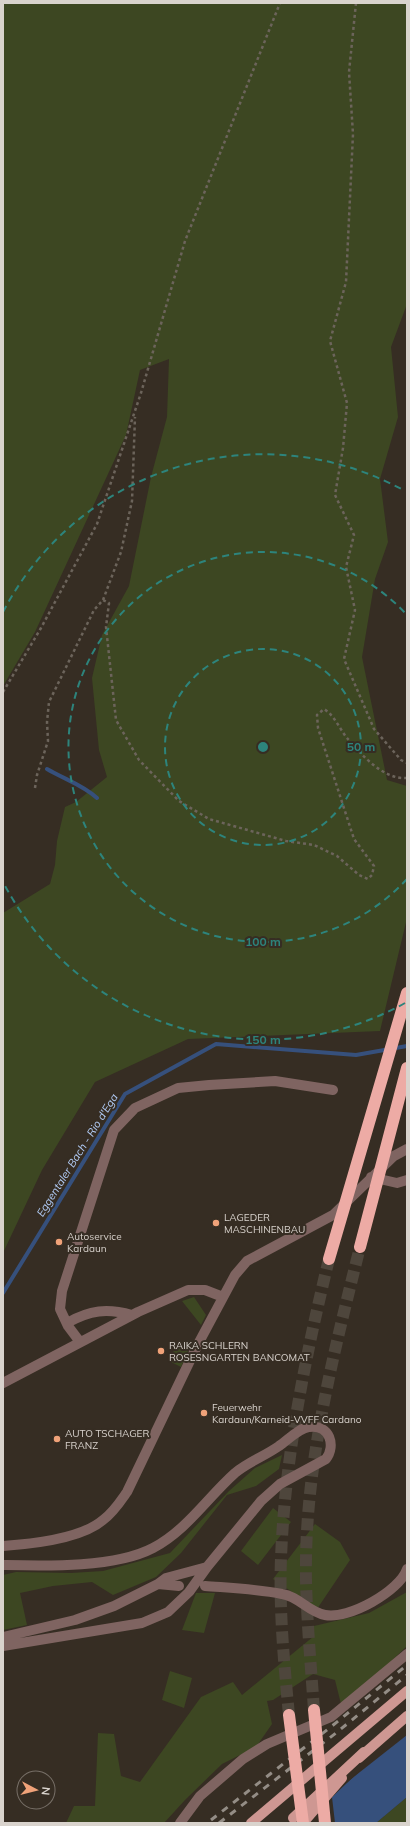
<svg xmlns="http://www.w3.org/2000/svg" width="410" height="1826" viewBox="0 0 410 1826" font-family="Mulish,sans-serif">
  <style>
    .green { fill: #3d4722 }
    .water { fill: #36507c }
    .pier { fill: #362d23 }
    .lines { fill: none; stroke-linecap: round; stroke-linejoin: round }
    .stream { stroke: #36507c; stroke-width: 4 }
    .highway-tunnel { stroke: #4e463c; stroke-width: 12; stroke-dasharray: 12 6; stroke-linecap: butt }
    .path { stroke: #6c645b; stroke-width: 2.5; stroke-dasharray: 3 3; stroke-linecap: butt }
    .minor { stroke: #7f6461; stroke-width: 10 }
    .major { stroke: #ce9792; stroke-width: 10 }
    .rail { stroke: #948d86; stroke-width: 3; stroke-dasharray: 7 7; stroke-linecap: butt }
    .major-bridge { stroke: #ce9792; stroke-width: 10 }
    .highway-bridge { stroke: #edaba5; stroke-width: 12 }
    .ring { fill: none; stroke: #2d847c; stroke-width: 2; stroke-dasharray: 7 5 }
    .poi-dot { fill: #f0a279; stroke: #362d23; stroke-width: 1.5 }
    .labels { text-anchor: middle; stroke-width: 4; stroke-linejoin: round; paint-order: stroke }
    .poi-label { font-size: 10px; fill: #d9d3cd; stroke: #362d23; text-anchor: start }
    .water-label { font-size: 11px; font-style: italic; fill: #b1cbf5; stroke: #362d23 }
    .centre { fill: #2d847c; stroke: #362d23; stroke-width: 2 }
    .ring-label { font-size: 12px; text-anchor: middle; font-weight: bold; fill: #2d847c; stroke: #362d23; stroke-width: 4; stroke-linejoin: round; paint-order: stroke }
  </style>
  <rect width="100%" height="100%" fill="#362d23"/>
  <path class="green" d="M3,3H407V304L391,347L398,417L380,479L388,542L375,579L362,657L387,780L407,786V918L380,1031L188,1039L95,1082L42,1170L3,1253V913L50,884L55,865L57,841L65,807L76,802L107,777L99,750L92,678L102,635L129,586L151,477L167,417L169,359L140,370L126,435L35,632L3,686Z
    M194,1297L206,1315L201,1325L182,1301Z
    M178,1342L188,1351L181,1367L169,1361Z
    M282,1455L279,1469L256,1486L227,1495L181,1553L156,1577L113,1595L92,1582L53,1586L20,1593L27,1625L3,1630V1575L16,1572L71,1573L103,1571L170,1553L229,1491L255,1468Z
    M273,1508L291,1522L258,1565L241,1551Z
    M315,1524L340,1542L350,1560L317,1609L273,1579Z
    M407,1592V1646L358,1693L341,1704L335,1680L313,1674L273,1700L267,1701L272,1724L256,1747L222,1764L185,1800L164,1823H66L74,1806H95L98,1733L114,1734L121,1776L140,1782L201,1697L233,1682L242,1695L314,1636V1626L369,1613Z
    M196,1593H215L204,1633L182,1630Z
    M170,1671L192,1678L184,1708L162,1700Z
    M407,1797V1823H376Z"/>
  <path class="water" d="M407,1735V1797L376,1823H310L341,1787Z"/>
  <path class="pier" d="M362,1769L332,1797L335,1823H308L340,1786Z"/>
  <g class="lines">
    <path class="stream" d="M47,769C64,779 83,785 97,798
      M3,1293L125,1094L216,1044L356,1055L407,1046"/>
    <path class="highway-tunnel" d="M314,1710C311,1667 307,1623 306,1580C304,1467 333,1356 360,1247
      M289,1715C284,1663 279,1609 281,1558C285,1456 305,1358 329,1259"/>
    <path class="path" d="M356,3L349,72L353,134L346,282L330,341L347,403L343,448L335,495L354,535L346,567L355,610L344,659L374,729L401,760L407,763
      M103,600L121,552L132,501L135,417
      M3,692L41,628L97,524L141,393L185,241L280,3
      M35,788L37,775L48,741L47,722L49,702L94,610L103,600L109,603L106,627L116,720L139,760L179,801L209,819L286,841L314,845L337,856L359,875L368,879L372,875L374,866L354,839L318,728L317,715L324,709C335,716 339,728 347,738C361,754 383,780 407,778"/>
    <path class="minor" d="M371,1177L397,1183L407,1180
      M67,1323C90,1310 107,1308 132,1315
      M80,1342L68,1326L60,1309L62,1291L114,1130L135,1108L178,1088L209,1085L275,1081L333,1090
      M3,1383L138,1312L188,1290H205L223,1297
      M3,1546C32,1544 81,1539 103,1520C113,1513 120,1502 127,1492L197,1346L235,1275L247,1261L333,1215L394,1156L407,1149
      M3,1565C46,1566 115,1568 153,1548C187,1530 207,1498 235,1473C248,1462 265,1456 279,1446C288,1440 299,1428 309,1427C330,1424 336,1446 326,1459L280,1484L261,1501L207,1567L189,1592L168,1612L142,1623L3,1646
      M158,1584L179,1586
      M205,1586C231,1588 257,1589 282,1594C298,1596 309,1612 325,1615C348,1620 400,1591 407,1569
      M3,1637L75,1620L114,1606L158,1584L166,1578L207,1567
      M180,1823L200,1796L243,1759L267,1744L331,1717L407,1654"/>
    <path class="major" d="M359,1758L407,1716
      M251,1823L407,1691
      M303,1823L342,1778"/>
    <path class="rail" d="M211,1820L332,1726L407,1665
      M219,1823L336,1733L407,1675"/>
    <path class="major-bridge" d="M293,1818L364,1752"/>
    <path class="highway-bridge" d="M360,1247L407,1068
      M329,1259L407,993
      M314,1710L325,1823
      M289,1715L303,1823"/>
  </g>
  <g class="ring">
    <circle cx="263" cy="747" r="98"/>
    <path d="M407 879A195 195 0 1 1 407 615"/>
    <path d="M405 1003A293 293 0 0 1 3 882M3 612A293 293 0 0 1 405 491"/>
  </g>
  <g class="poi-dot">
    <circle cx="216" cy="1223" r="4"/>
    <circle cx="59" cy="1242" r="4"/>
    <circle cx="161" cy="1351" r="4"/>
    <circle cx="204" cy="1413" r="4"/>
    <circle cx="57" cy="1439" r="4"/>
  </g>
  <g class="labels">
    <g class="poi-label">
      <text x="224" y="1221">LAGEDER<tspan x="224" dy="12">MASCHINENBAU</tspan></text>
      <text x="67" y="1240">Autoservice<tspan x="67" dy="12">Kardaun</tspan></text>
      <text x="169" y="1349">RAIKA SCHLERN<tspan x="169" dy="12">ROSESNGARTEN BANCOMAT</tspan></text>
      <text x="212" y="1411">Feuerwehr<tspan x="212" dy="12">Kardaun/Karneid-VVFF Cardano</tspan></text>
      <text x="65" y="1437">AUTO TSCHAGER<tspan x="65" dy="12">FRANZ</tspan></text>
    </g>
    <g class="water-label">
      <text transform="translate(77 1155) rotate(-58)" y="4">Eggentaler Bach - Rio d'Ega</text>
    </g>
  </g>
  <circle cx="263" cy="747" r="6" class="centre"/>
  <g class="ring-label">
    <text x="361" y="751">50 m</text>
    <text x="263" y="946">100 m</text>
    <text x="263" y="1044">150 m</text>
  </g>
  <rect width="410" height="1826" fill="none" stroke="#d9d3cd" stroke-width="8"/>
  <g transform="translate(36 1790) rotate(97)"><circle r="19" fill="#362d23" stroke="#776f67"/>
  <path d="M0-3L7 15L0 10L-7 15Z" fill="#f0a279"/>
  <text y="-6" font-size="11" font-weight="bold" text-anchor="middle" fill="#d9d3cd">N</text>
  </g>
</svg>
